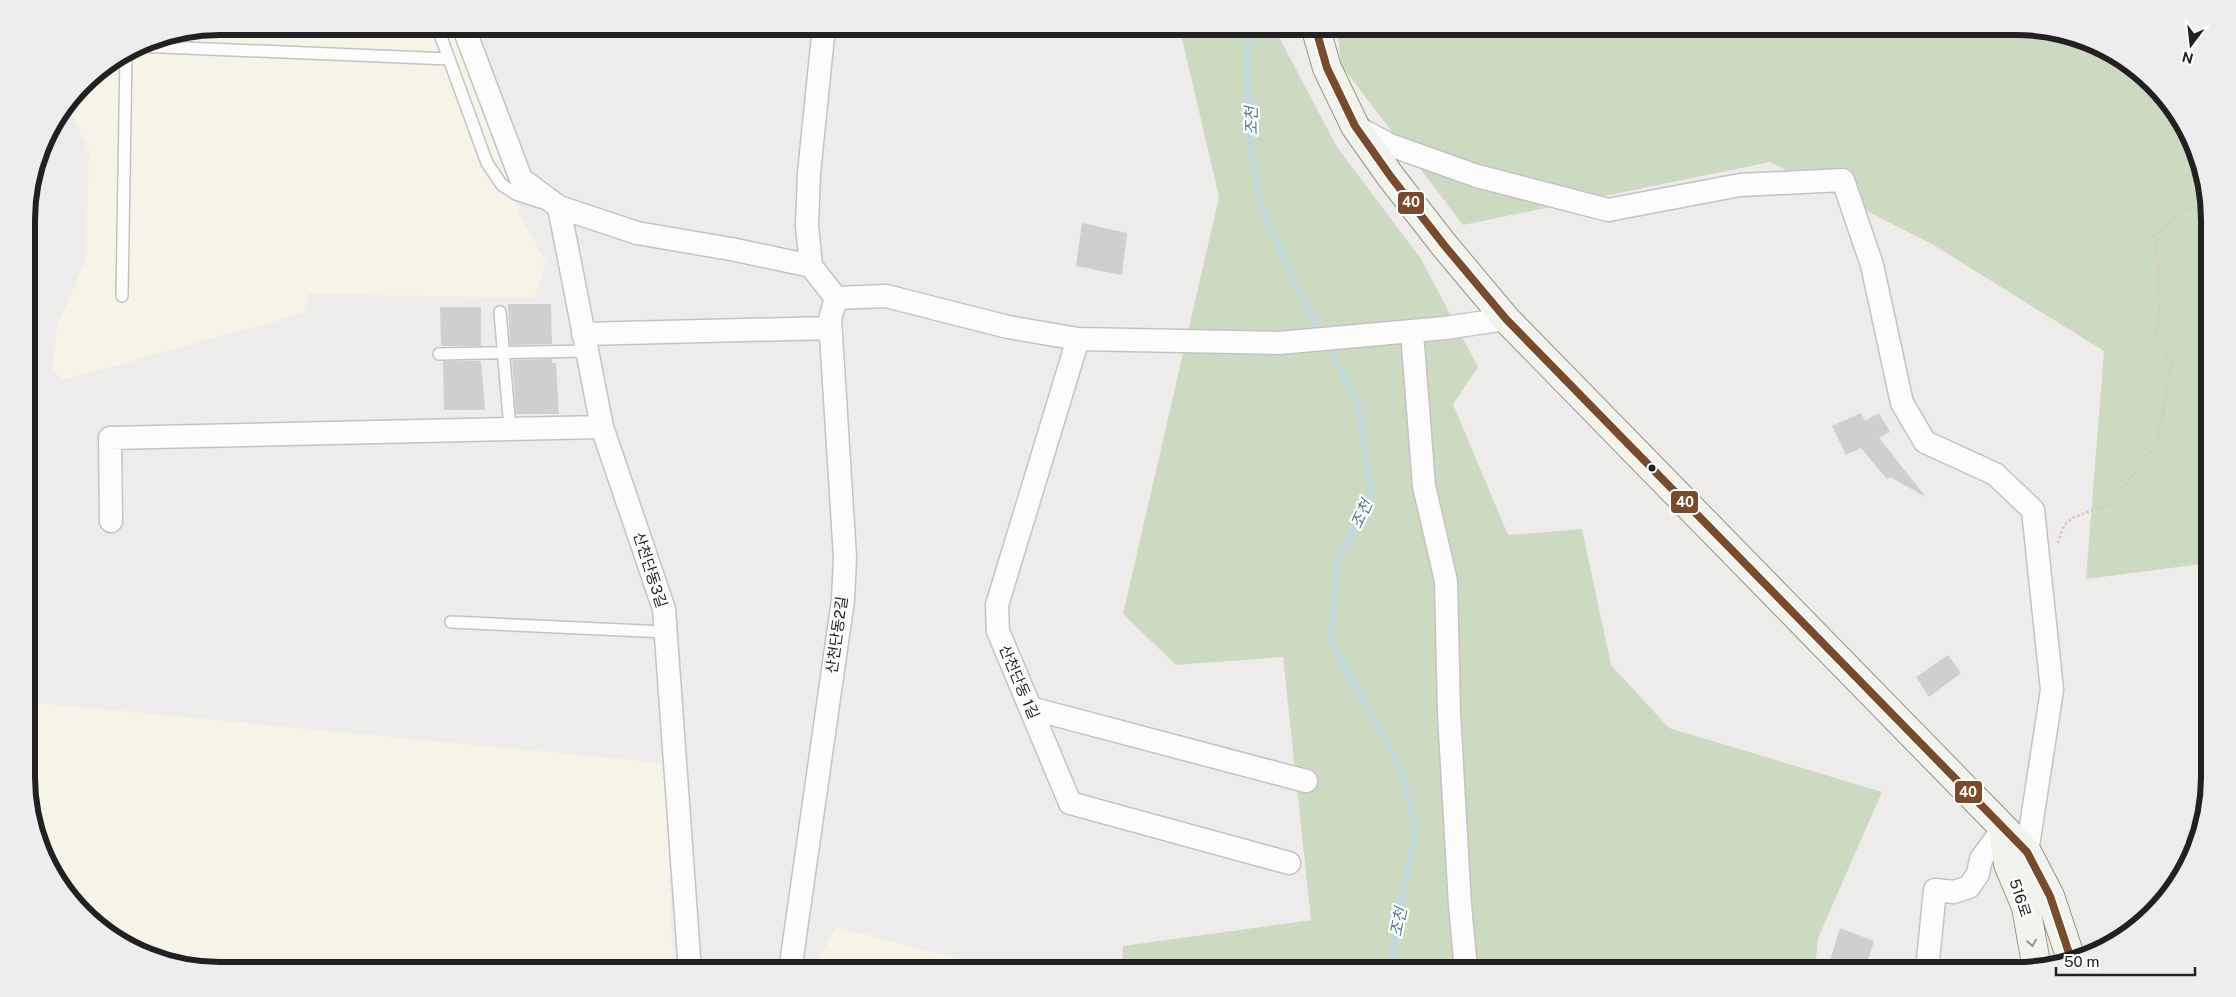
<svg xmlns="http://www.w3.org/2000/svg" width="2236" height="997" viewBox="0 0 2236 997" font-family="'Public Sans','Noto Sans KR',sans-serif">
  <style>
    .education { fill: #f6f4e7 }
    .forest { fill: #ccdac2 }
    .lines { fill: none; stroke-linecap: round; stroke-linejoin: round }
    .stream { stroke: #c0dade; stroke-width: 5.5 }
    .building { fill: #d1cfcd }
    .service-casing { stroke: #c4c3c2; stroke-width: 14 }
    .minor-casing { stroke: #c4c3c2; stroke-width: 25 }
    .secondary-casing { stroke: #979683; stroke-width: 30 }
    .path { stroke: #d6cac9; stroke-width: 3; stroke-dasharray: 2.5 2.5; stroke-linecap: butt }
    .service { stroke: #fcfcfc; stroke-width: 11 }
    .minor { stroke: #fcfcfc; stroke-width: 22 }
    .secondary { stroke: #f3f3ed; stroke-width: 28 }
    .bus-1-casing { stroke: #fff; stroke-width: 11 }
    .bus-1 { stroke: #7a4b2a; stroke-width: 8 }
    .oneway { stroke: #949491 }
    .bus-dot { fill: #212121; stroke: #fff; stroke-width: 2 }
    .labels { text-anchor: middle; stroke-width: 4.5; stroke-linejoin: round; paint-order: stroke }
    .street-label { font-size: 15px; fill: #212121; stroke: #fff }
    .water-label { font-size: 16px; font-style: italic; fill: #4e7999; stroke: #fff }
    .rim { fill: none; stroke: #212121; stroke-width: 6 }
    .line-badge { stroke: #fff; stroke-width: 2 }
    .badge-label { font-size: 14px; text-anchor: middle; font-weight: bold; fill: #fff }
  </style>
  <rect width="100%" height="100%" fill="#eeecea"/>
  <path class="education" d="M220,26H451L521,217L546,263L534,298L309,294L305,313L63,380L52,371L57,326L86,259L89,151L68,106L92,75L146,41Z
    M28,702L665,763L673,971H220L146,956L102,930L66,895L41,851L28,802Z
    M836,927L1008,971H812Z"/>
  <path class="forest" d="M1179,26H1265L1280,39L1337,147L1421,259L1478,367L1453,404L1508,535L1582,529L1611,665L1669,728L1882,792L1818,938L1815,970L1122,971L1123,946L1311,920L1283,657L1176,665L1123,614L1219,197Z
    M1337,26H2016L2090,41L2134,67L2170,102L2195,146L2208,195L2209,563L2086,579L2104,351L1932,244L1770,162L1463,225L1341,65Z"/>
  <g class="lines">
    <path class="stream" d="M1248,26L1247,81L1251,144L1260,203L1297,288L1322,335
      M1327,345L1358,403L1371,495L1337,563L1331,642L1399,764L1416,828L1393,949V970"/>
  </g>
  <path class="building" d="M1082,223L1127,233L1122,275L1076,266Z
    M508,304H551L552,344L510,345Z
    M440,307H481V346H441Z
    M552,359V363H556L559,414H516L512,360Z
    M443,361H481L485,410H444Z
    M1861,413L1865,421L1879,413L1890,432L1879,438L1926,497L1890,477L1887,479L1861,448L1846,455L1832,426Z
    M1948,655L1961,673L1929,697L1916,677Z
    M1840,928L1874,941L1865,970H1827Z"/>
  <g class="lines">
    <defs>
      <path id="service" d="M437,26L487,163L502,185L516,194L540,202
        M138,46L449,59
        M122,296L126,54
        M500,312L510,429
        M439,354L587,351
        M451,622L666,632
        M891,971V970"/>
      <path id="minor" d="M463,26L521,179L559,207L637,233L731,249L811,266
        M824,26L809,173L807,226L811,266L836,298
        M1356,127L1390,145L1477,176L1608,210L1740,185L1843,180L1872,265L1902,403L1925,442L1995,474L2033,510L2052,690L2027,852
        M559,207L602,427L664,609L690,971
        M836,298L886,296L1008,327L1078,339L1279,343L1445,328L1506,319
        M1412,332L1424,486L1446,581L1449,713L1460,905L1466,970
        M583,334L830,328
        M1078,339L997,605L998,631L1070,803L1289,863
        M111,521L110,438L602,427
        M1030,708L1306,781
        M1927,970L1935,890L1954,892L1969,887L1978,874L1981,859L2003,829
        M790,971L843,600L845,557L830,319L836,298"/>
      <path id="secondary" d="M1315,26L1327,68L1355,126L1391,177L1444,245L1506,319L2027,852L2050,896L2072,962
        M2003,829L2008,864L2026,907L2037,969"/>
    </defs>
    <use href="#service" class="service-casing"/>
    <use href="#minor" class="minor-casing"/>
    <use href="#secondary" class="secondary-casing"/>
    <path class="path" d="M2058,543L2064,525L2074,517L2111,504L2157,442L2172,364L2156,338C2163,303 2160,271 2154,236L2187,208L2208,207"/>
    <use href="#service" class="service"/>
    <use href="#minor" class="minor"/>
    <use href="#secondary" class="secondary"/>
    <defs>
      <path id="bus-1" d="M1315,26L1327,68L1355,126L1391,177L1444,245L1506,319L2027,852L2050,896L2072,962"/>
    </defs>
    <use href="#bus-1" class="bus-1-casing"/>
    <use href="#bus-1" class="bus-1"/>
  </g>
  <defs><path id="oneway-chevron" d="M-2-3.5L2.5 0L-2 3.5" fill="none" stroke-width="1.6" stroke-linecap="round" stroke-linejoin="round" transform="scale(1.25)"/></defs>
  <use class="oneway" href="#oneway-chevron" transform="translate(2032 943) rotate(81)"/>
  <circle class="bus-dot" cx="1652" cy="468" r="4.5"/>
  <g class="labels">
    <g class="street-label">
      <text transform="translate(650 570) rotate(72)" y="5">산천단동3길</text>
      <text transform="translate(837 635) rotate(-82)" y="5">산천단동2길</text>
      <text transform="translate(1019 682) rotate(67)" y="5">산천단동 1길</text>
      <text transform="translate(2020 898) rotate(72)" y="5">516로</text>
    </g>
    <g class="water-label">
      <text transform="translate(1251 121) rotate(-91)" y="6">조천</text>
      <text transform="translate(1361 514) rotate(-65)" y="6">조천</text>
      <text transform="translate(1398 922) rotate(-79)" y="6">조천</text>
    </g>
  </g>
  <path d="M0 0H2236V997H0ZM220 35H2016A185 185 0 0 1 2201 220V777A185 185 0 0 1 2016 962H220A185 185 0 0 1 35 777V220A185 185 0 0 1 220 35Z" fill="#ededed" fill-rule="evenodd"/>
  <path class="rim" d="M220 35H2016A185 185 0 0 1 2201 220V777A185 185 0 0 1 2016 962H220A185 185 0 0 1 35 777V220A185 185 0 0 1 220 35Z"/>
  <g class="line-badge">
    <rect x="1397" y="191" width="28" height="24" rx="5" fill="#7a4b2a"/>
    <rect x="1670" y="490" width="29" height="24" rx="5" fill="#7a4b2a"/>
    <rect x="1954" y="780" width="29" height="24" rx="5" fill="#7a4b2a"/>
  </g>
  <g class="badge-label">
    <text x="1411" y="207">40</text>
    <text x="1685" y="507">40</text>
    <text x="1968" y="797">40</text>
  </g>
  <g transform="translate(2191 45) rotate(195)" stroke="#ffffff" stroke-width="4" paint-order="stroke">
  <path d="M0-4L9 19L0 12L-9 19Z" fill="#212121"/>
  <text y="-8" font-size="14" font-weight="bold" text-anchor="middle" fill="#212121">N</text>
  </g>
  <path d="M2056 967v8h139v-8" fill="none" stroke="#212121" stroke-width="2.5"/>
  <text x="2064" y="967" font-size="15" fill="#212121" stroke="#ffffff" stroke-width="4" paint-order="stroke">50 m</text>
</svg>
